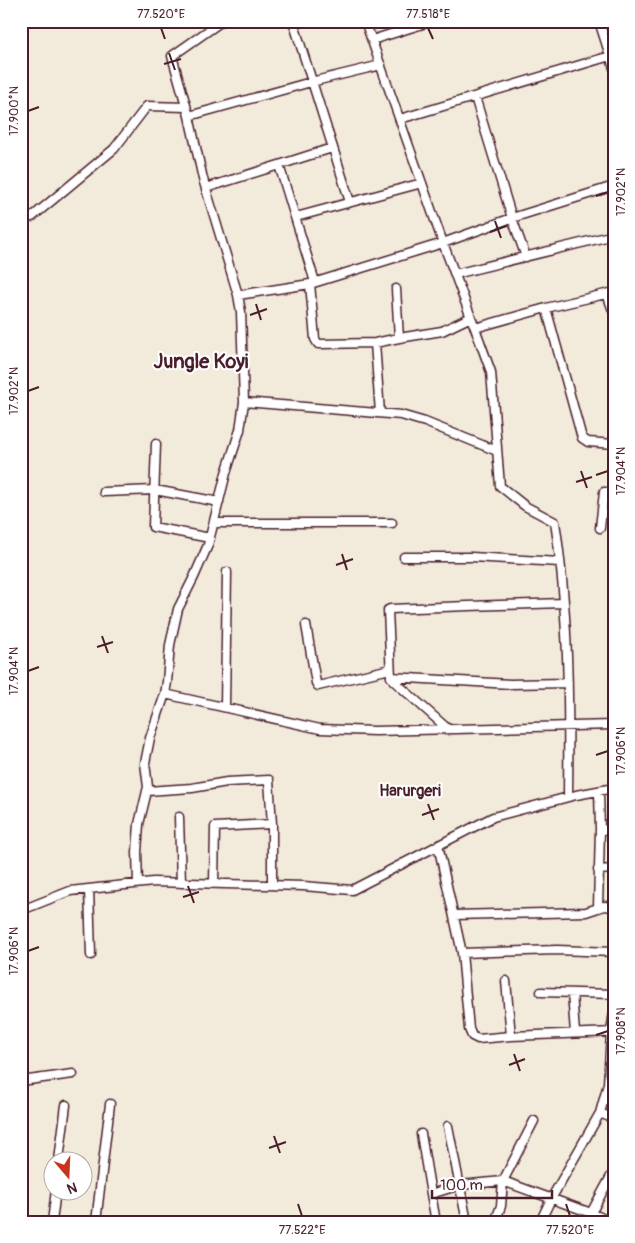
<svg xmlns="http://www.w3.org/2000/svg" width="635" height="1243" viewBox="0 0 635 1243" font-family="Pangolin,sans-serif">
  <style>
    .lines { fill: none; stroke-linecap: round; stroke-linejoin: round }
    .street-casing { stroke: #4a1f2b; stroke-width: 11 }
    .street { stroke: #fff; stroke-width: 8 }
    .ticks { fill: none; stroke: #4a1f2b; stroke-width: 2 }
    .labels { text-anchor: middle; stroke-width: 4; stroke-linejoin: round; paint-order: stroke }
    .neighbourhood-label { font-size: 16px; font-weight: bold; fill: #4a1f2b; stroke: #fff }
    .district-label { font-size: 20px; font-weight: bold; fill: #4a1f2b; stroke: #fff }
    .neatline { fill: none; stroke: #4a1f2b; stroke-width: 2 }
    .ticks-label { font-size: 12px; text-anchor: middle; fill: #4a1f2b }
  </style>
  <rect width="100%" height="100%" fill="#f2ebdc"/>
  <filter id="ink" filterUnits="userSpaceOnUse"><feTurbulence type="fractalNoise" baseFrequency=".02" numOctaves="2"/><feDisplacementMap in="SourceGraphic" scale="10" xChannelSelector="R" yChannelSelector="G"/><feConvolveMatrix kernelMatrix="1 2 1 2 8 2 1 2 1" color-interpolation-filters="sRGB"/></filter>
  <g filter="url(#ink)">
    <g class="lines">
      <defs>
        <path id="street" d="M293,21L350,202
          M365,21L443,243L475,328L546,308L614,292
          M599,21L614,68
          M372,40L432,21
          M475,97L512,218L526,257
          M189,116L311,82L381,65
          M400,119L610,56
          M279,165L332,148
          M206,188L279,165L315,282
          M296,217L422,183
          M21,220L32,217L114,149L147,106L186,107
          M455,274L614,235
          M310,284L315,339L318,344H321L375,343L399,338L396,289
          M607,294L614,313
          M238,295L310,284L443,243L512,218L614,186
          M546,308L582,438L588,442L614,444
          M475,328L491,372L500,486L525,506L555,522C569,613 569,705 568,797
          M399,338L442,331L471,317
          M375,343L380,413
          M244,402L401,415L425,422L497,451
          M156,444L153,527L210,538
          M104,492L155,490L219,502
          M214,523H392
          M600,528L604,492H614
          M404,557H471L560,562
          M306,625L316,683L318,686L390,669
          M391,677L510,684L568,683
          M165,694L320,729L375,731L614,725
          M225,707L227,572
          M449,730L394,681L391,677L388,610L390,609L468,606L564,603
          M147,791L192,788L227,782L269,780L272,824L215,827L214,883
          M179,817L181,883
          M600,829L614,830
          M438,845L462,953L469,1029L472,1036L478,1039L511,1036L614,1032
          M598,870L614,869
          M138,883L137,852L139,824L148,787L145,763L150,738L165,694L167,682L170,645L178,609L194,577L208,545L226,473L240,430L244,402L241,312L238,295L203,179L189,116L172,56L222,21
          M272,885V824
          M89,889L91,955
          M598,908L600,829L599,791
          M21,911L22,910L70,891L153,882L303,886L352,890L493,817L576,795L614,788
          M454,915L586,912L604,906L614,907
          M462,953L557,950L614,952
          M506,981L511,1036
          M541,992L614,994
          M572,993L575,1033
          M614,1012L611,1032L608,1084L600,1113L614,1119
          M21,1081L73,1074
          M448,1126L467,1222
          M421,1134L431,1194L460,1185L503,1181L591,1213L611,1222
          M59,1160L66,1105
          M431,1194L436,1222
          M591,1213L614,1171
          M52,1222L56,1190
          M96,1222L110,1104
          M495,1222L501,1206L503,1181L534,1121
          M540,1222L551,1199L600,1113"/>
      </defs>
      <use href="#street" class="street-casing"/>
      <use href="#street" class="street"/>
    </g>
  </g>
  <path class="ticks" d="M161,28L165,39M428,28L433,39M169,53L175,70M164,64L181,59M28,111L39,107M596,196L608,192M495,221L501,238M490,232L506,226M256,304L261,320M250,315L267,309M28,391L39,387M581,471L587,488M596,475L608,471M576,482L592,477M342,554L347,570M336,565L353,559M102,636L108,653M97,647L113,642M28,671L39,667M596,755L608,751M428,804L434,820M422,815L439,809M188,886L194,903M183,897L199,892M28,951L39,947M596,1035L608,1031M514,1054L520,1071M509,1065L525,1059M274,1136L280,1153M269,1148L286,1142M298,1204L302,1216M566,1204L570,1216"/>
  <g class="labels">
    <g class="neighbourhood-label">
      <text x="410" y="796">Harurgeri</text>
    </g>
    <g class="district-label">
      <text x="201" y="368">Jungle Koyi</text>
    </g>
  </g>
  <rect width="635" height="1243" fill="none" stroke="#fff" stroke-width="55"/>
  <g transform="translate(68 1176) rotate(161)"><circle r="24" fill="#ffffff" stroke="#b7a5aa"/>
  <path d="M0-4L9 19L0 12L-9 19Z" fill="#c8321e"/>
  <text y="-8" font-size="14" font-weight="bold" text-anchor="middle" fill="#4a1f2b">N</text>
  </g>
  <path d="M432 1190v8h120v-8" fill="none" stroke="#4a1f2b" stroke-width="2.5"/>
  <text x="440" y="1190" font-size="15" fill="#4a1f2b" stroke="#ffffff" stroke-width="4" paint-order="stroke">100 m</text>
  <rect x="28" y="28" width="580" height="1188" class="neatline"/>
  <g class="ticks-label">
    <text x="161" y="18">77.520°E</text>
    <text x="428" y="18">77.518°E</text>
    <text transform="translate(14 111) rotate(-90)" y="4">17.900°N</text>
    <text transform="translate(621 192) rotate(-90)" y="4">17.902°N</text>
    <text transform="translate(14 391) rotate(-90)" y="4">17.902°N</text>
    <text transform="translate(621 471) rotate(-90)" y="4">17.904°N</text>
    <text transform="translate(14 671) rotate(-90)" y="4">17.904°N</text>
    <text transform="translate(621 751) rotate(-90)" y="4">17.906°N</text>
    <text transform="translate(14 951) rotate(-90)" y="4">17.906°N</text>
    <text transform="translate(621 1031) rotate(-90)" y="4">17.908°N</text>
    <text x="302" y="1234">77.522°E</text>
    <text x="570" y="1234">77.520°E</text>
  </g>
</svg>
